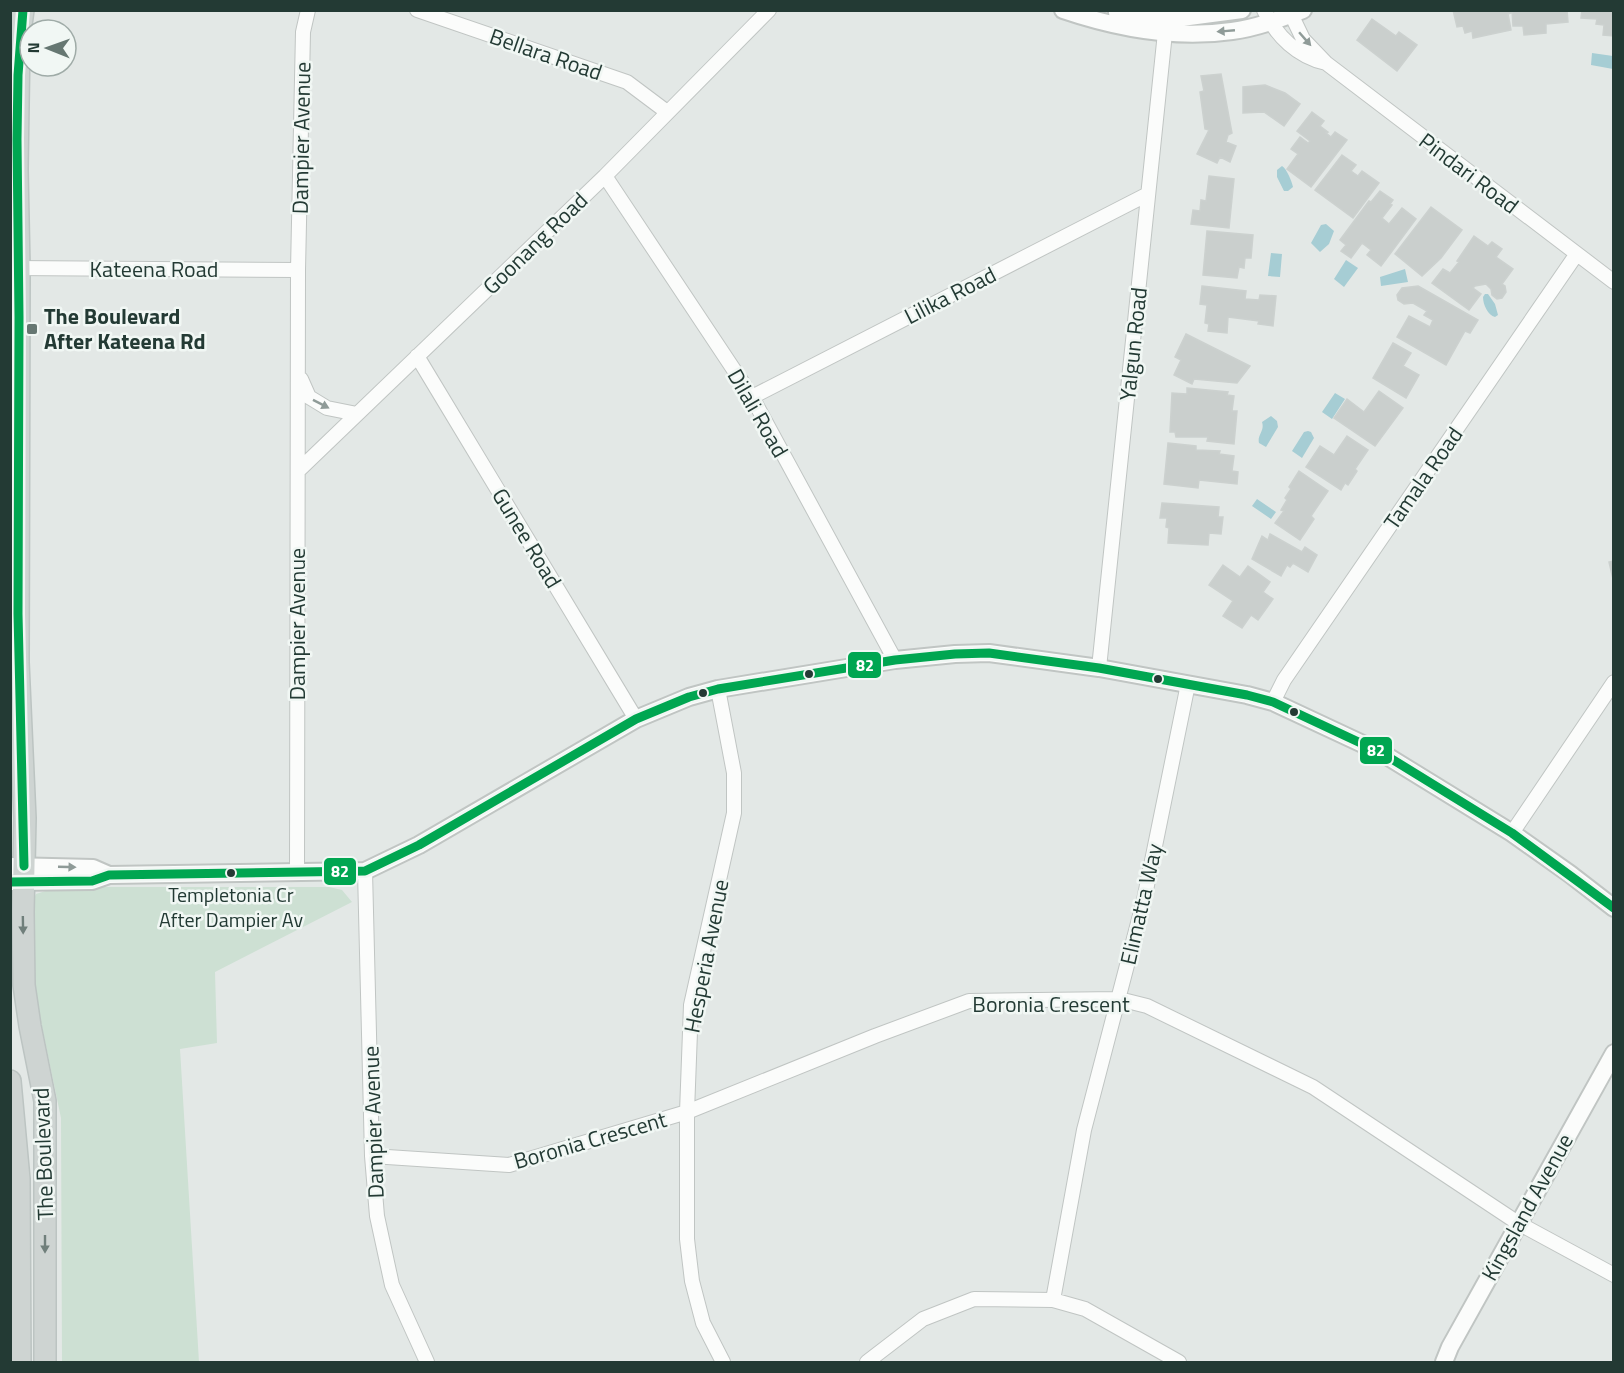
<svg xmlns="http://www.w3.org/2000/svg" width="1624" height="1373" viewBox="0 0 1624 1373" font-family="'Titillium Web',sans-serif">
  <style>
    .green { fill: #cde0d3 }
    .water { fill: #a6cdd4 }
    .building { fill: #cacfcd; stroke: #ccd1cf; stroke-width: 1.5 }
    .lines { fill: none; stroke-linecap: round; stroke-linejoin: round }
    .minor-casing { stroke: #c0c5c3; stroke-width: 16 }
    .tertiary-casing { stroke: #c0c5c3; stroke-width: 20 }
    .primary-casing { stroke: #bcc4c2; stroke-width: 24 }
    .minor { stroke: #fbfcfb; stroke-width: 14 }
    .tertiary { stroke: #fbfcfb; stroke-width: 16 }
    .primary { stroke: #ced4d2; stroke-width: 21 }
    .bus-1-casing { stroke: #f1f7f4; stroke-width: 14 }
    .bus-1 { stroke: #00a651; stroke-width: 9 }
    .oneway { fill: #8f9b98 }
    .oneway2 { fill: #707f7b }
    .poi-dot { fill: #667772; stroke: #f1f7f4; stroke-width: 2 }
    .bus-dot { fill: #233a34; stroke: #f1f7f4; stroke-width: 2 }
    .labels { text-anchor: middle; stroke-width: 5; stroke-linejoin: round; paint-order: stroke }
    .bus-label { font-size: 20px; fill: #233a34; stroke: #f1f7f4 }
    .street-label { font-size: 22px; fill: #233a34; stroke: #f1f7f4 }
    .poi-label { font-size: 22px; font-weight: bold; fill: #233a34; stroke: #f1f7f4; text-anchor: start }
    .line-badge { stroke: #f1f7f4; stroke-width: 2 }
    .badge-label { font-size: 16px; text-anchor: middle; font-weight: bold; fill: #fff }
  </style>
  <rect width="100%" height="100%" fill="#e3e8e6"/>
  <path class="green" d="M58,887H329L342,890L352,902L215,972L217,1043L180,1049L199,1362H62L61,1118L33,984L28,911L36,894Z"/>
  <path class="water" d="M1592,53L1613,56V69L1591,65Z
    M1282,166C1287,169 1292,182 1293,187L1288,191H1284L1277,177V170Z
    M1326,224L1334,231L1329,244L1320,252L1311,243L1321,225Z
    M1271,253L1282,254L1280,277L1268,276Z
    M1346,260L1358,268L1344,287L1334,279Z
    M1405,269L1408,282L1381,286L1380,277Z
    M1485,294H1488L1495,304L1498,315L1495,317C1488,315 1483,305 1483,297Z
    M1335,393L1345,399L1332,419L1322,412Z
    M1271,416L1277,421L1278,427L1266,447L1259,443C1257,435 1265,431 1262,422Z
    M1308,431L1311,432L1314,438L1302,458L1292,451L1304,432Z
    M1257,499L1276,512L1271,519L1252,506Z"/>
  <path class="building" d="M1453,10H1511V13L1508,14L1511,30L1473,38L1472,31L1465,33L1463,26L1457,27Z
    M1512,10H1567L1568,22L1546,24V33L1524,35L1523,26H1513Z
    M1582,10H1614V36L1603,35L1604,25L1596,24L1597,19L1581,18Z
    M1372,19L1396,36L1399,32L1417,45L1397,71L1357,40Z
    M1221,74L1232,133L1228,135L1226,142L1236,146L1230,162L1220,157L1217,163L1197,154L1209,130L1205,129L1200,92L1204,91L1201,76Z
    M1265,85L1285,93L1300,104L1284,126L1264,112L1243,113V87Z
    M1312,112L1324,121L1320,126L1328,132L1326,133L1331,137L1335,132L1347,140L1311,187L1287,169L1298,154L1291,149L1300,137L1308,143L1310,141L1297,131Z
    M1342,155L1356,165L1351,171L1358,176L1362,171L1379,183L1353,218L1315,190Z
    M1209,176L1234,179L1229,228L1191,224L1193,210L1200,211L1201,200L1206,201Z
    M1380,191L1393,200L1390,204L1392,205L1382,218L1389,224L1402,208L1416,219L1381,266L1367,255L1371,250L1362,243L1351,258L1341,251L1346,245L1340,240L1369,201L1371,202Z
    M1431,207L1462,230L1441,258L1422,276L1395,254Z
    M1207,231L1253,235L1251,258H1245L1244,268L1239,267L1237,278L1203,275Z
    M1474,236L1488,246L1492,242L1502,249L1496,257L1513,269L1502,284L1505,286L1506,292L1502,298L1497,299L1492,295L1491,289L1486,284L1475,286L1473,288L1481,294L1469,310L1432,283L1443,269L1450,273L1459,262L1457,261Z
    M1202,286L1246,291L1245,299L1259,300L1260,295L1276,296L1273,326L1258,324L1259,321L1228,317L1227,333L1208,331L1209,324L1205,323L1207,305L1200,304Z
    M1418,286L1478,320L1470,333L1465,331L1446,365L1397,337L1409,316L1430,327L1433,320L1424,315L1427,311L1413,303L1404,304L1398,300L1397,295L1402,288Z
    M1186,334L1250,366L1237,383L1194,379L1192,384L1174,375L1181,360L1175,357Z
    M1393,343L1411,353L1403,366L1419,375L1406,398L1373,378Z
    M1187,388L1228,392L1227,395L1234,396L1232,411H1237L1234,444L1207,441L1208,437H1176L1175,432H1170L1172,393L1187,394Z
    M1379,391L1403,408L1375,446L1334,418L1347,399L1364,412Z
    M1347,436L1368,450L1355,469L1357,471L1348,485L1345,483L1341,490L1306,467L1320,446L1334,455Z
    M1168,443L1196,446V450L1220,451L1219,454L1234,456L1232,471L1238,472L1237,484L1199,480L1198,488L1164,484Z
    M1299,471L1328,491L1311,516L1314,519L1300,540L1275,523L1284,511L1281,510L1287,500L1285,498L1291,489L1289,487Z
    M1162,503L1219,507L1218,517H1223L1221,534L1209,533L1208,545L1168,543L1169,528L1166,527L1167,518H1160Z
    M1270,534L1302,552L1305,547L1317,555L1308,572L1293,563L1290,567L1287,565L1281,576L1252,559L1262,536L1268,540Z
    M1614,561V579H1613L1609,562Z
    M1223,565L1240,577L1248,566L1270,582L1263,592L1273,599L1258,620L1251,615L1242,628L1223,616L1233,601L1209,585Z"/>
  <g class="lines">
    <defs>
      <path id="minor" d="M417,10L627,82L667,112
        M1264,10C1276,36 1298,57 1326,63
        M1289,10L1303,39L1326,63L1614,282
        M605,176L752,397L895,660
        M13,268L298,270
        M417,356L636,719
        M301,379L309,397L327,408L357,414
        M752,397L1148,194
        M298,471L605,176L769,10
        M1099,668L1166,23
        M718,689L734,773V813L691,1005L687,1112V1239L692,1281L703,1323L723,1362
        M1273,702L1284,680L1576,255
        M1512,833L1614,682
        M365,871L372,1156L377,1216L392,1285L427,1362
        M297,873L298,270L303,32L308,10
        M372,1156L509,1165L687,1112L875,1036L969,1001L1119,999L1147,1006L1313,1087L1518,1223L1614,1275
        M1053,1300L1084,1130L1144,900L1188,684
        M867,1362L923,1319L974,1299L1053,1300L1085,1309L1179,1362"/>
      <path id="tertiary" d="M1063,10C1116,28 1177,39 1232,31C1256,28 1280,19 1303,10
        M1117,13L1166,20L1242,10
        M10,866L93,868L109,875
        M10,882L92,881L109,875L365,871L419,845L636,719L689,697L718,689L895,660L955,654L989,653L1099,668L1247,695L1273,702L1382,753L1512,833L1570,874L1614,908
        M1444,1362L1450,1347L1614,1053"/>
      <path id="primary" d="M23,10L19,40L17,169L19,268L18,662L25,818L23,912L24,985L30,1026L45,1101V1362
        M10,1081L19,1179L20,1362"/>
    </defs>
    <use href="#minor" class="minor-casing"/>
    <use href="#tertiary" class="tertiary-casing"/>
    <use href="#primary" class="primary-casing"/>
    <use href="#minor" class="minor"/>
    <use href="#tertiary" class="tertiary"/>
    <use href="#primary" class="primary"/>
    <defs>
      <path id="bus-1" d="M23,10L18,75L17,139L19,317L18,614L24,866
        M10,882L92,881L109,875L365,871L419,845L636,719L689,697L718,689L895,660L955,654L989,653L1099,668L1247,695L1273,702L1382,753L1512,833L1614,908"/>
    </defs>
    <use href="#bus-1" class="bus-1-casing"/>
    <use href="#bus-1" class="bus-1"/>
  </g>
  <defs><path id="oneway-solid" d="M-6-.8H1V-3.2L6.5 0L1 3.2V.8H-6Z" transform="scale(1.5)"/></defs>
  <g class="oneway">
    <use href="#oneway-solid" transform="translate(1226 31) rotate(175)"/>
    <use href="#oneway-solid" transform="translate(1305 39) rotate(49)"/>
    <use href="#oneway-solid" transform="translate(321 404) rotate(27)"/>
    <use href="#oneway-solid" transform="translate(67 867) rotate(2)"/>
  </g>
  <g class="oneway2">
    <use href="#oneway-solid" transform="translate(23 925) rotate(89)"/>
    <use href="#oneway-solid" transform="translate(45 1244) rotate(90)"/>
  </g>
  <rect class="poi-dot" x="26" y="323" width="12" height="12" rx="3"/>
  <g class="bus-dot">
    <circle cx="809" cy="674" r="5"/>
    <circle cx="1158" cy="679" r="5"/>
    <circle cx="703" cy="693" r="5"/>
    <circle cx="1294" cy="712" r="5"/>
    <circle cx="231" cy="873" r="5"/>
  </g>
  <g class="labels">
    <g class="bus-label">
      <text x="231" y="902">Templetonia Cr<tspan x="231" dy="25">After Dampier Av</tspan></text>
    </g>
    <g class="street-label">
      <text transform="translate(546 54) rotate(19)" y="8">Bellara Road</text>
      <text transform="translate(301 138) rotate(-89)" y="8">Dampier Avenue</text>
      <text transform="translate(1469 173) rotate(37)" y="8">Pindari Road</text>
      <text transform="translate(535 243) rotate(-44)" y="8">Goonang Road</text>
      <text x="154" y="277">Kateena Road</text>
      <text transform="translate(950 295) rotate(-27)" y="8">Lilika Road</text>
      <text transform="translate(1133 344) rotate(-84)" y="8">Yalgun Road</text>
      <text transform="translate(758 413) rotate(60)" y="8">Dilali Road</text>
      <text transform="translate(1423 478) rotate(-55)" y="8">Tamala Road</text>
      <text transform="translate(527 538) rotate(59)" y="8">Gunee Road</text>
      <text transform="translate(297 624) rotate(-90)" y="8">Dampier Avenue</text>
      <text transform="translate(1141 904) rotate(-77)" y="8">Elimatta Way</text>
      <text transform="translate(706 956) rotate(-79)" y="8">Hesperia Avenue</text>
      <text x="1051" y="1012">Boronia Crescent</text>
      <text transform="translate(373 1122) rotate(-92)" y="8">Dampier Avenue</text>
      <text transform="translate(590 1140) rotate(-16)" y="8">Boronia Crescent</text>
      <text transform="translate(43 1154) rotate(-92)" y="8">The Boulevard</text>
      <text transform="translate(1527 1207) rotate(-61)" y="8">Kingsland Avenue</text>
    </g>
    <g class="poi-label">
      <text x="44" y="324">The Boulevard<tspan x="44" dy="25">After Kateena Rd</tspan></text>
    </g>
  </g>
  <g class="line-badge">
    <rect x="847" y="651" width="35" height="28" rx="6" fill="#00a651"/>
    <rect x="1359" y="736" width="34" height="29" rx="6" fill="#00a651"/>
    <rect x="323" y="857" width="34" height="29" rx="6" fill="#00a651"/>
  </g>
  <g class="badge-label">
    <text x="865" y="671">82</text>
    <text x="1376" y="756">82</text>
    <text x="340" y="877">82</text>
  </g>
  <rect width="1624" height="1373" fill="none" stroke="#233a34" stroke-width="24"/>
  <g transform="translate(48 48) rotate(271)"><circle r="28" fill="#f1f7f4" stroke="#9faba7" stroke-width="1.5"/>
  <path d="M0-4.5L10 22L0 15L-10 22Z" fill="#667772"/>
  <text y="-9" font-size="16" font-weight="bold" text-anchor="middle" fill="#233a34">N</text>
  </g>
</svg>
